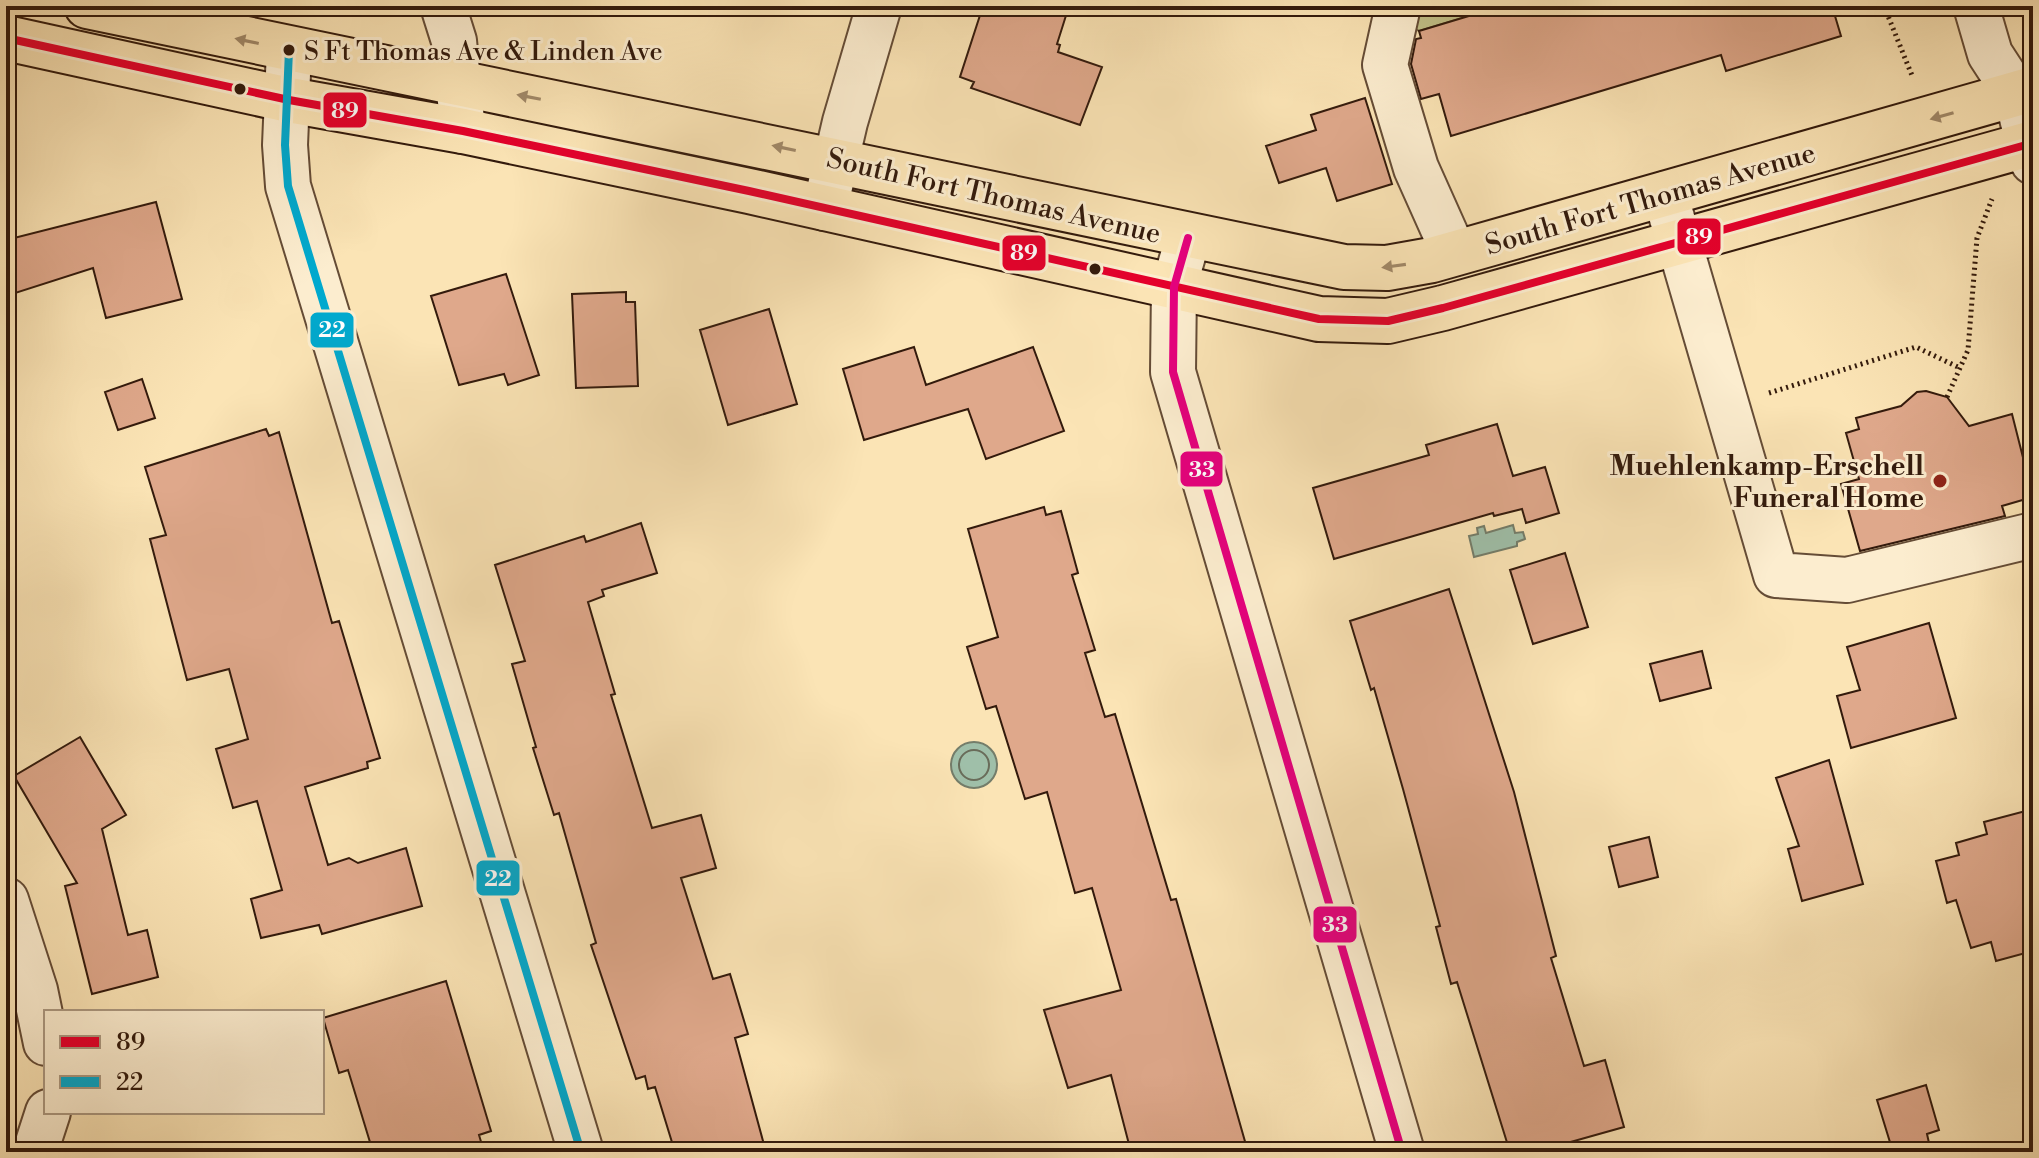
<svg xmlns="http://www.w3.org/2000/svg" width="2039" height="1158" viewBox="0 0 2039 1158" font-family="'Libre Bodoni',serif">
  <style>
    .green { fill: #c3c38a; stroke: #7b6e4b; stroke-width: 2 }
    .water { fill: #9fbfa9; stroke: #747d6a; stroke-width: 2 }
    .lines { fill: none; stroke-linecap: round; stroke-linejoin: round }
    .shore { stroke: #696c5a; stroke-width: 2 }
    .building { fill: #dfa88b; stroke: #331a0c; stroke-width: 2 }
    .minor-casing { stroke: #654c36; stroke-width: 48 }
    .major-casing { stroke: #331a0c; stroke-width: 48 }
    .path { stroke: #331a0c; stroke-width: 5; stroke-dasharray: 2 4; stroke-linecap: butt }
    .minor { stroke: #fcedcf; stroke-width: 44 }
    .major { stroke: #fbe4b5; stroke-width: 44 }
    .bus-1-casing { stroke: #fcedcf; stroke-width: 14 }
    .bus-2-casing { stroke: #fcedcf; stroke-width: 14 }
    .bus-3-casing { stroke: #fcedcf; stroke-width: 14 }
    .bus-1 { stroke: #e4002b; stroke-width: 8 }
    .bus-2 { stroke: #00a9ce; stroke-width: 8 }
    .bus-3 { stroke: #e5007d; stroke-width: 8 }
    .oneway { fill: #a18969 }
    .bus-dot { fill: #331a0c; stroke: #fcedcf; stroke-width: 3 }
    .poi-dot { fill: #8f2418; stroke: #fcedcf; stroke-width: 3 }
    .labels { text-anchor: middle; stroke-width: 6; stroke-linejoin: round; paint-order: stroke }
    .bus-label { font-size: 26px; fill: #331a0c; stroke: #fcedcf; text-anchor: start }
    .street-label { font-size: 28px; fill: #331a0c; stroke: #fcedcf }
    .poi-label { font-size: 28px; font-weight: bold; fill: #331a0c; stroke: #fcedcf; text-anchor: end }
    .line-badge { stroke: #fcedcf; stroke-width: 3 }
    .badge-label { font-size: 22px; text-anchor: middle; font-weight: bold; fill: #fff }
  </style>
  <rect width="100%" height="100%" fill="#fbe4b5"/>
  <filter id="stains"><feTurbulence type="fractalNoise" baseFrequency=".0025" numOctaves="4"/><feColorMatrix values="0 0 0 0 .2 0 0 0 0 .09 0 0 0 0 .02 0 0 0 .5 -.17"/></filter>
  <radialGradient id="worn" r=".72"><stop offset=".6" stop-color="#630" stop-opacity="0"/><stop offset="1" stop-color="#630" stop-opacity=".3"/></radialGradient>
  <path class="green" d="M1371,6H1502L1419,31Z"/>
  <path class="water" d="M1513,525L1515,533L1523,532L1525,539L1517,542V546L1474,557L1469,536L1478,534L1477,528L1484,526L1486,533Z
    M951 765a23 23 0 1 1 46 0a23 23 0 1 1-46 0Z"/>
  <g class="lines">
    <path class="shore" d="M959 765a15 15 0 1 1 30 0a15 15 0 1 1-30 0Z"/>
  </g>
  <path class="building" d="M983,6H1069L1057,44L1060,45L1058,52L1102,67L1080,125L971,88L974,82L960,77Z
    M1502,6H1832L1841,36L1726,71L1721,55L1451,136L1439,94L1421,99L1411,64L1416,39L1421,38L1419,31Z
    M1365,98L1392,184L1337,201L1326,168L1279,183L1266,146L1316,130L1311,115Z
    M156,202L182,299L106,318L93,268L6,296V240Z
    M506,274L539,375L508,385L504,374L459,385L431,296Z
    M626,292V302H635L638,386L576,388L572,294Z
    M769,309L797,404L728,425L700,330Z
    M914,347L926,385L1033,347L1064,431L986,459L968,409L864,440L843,369Z
    M142,379L155,418L118,430L105,392Z
    M1926,391L1947,397L1969,426L2012,414L2033,497L2002,506L2005,516L1860,551L1841,484L1859,479L1846,433L1859,429L1856,418L1901,406L1917,392Z
    M1497,424L1513,476L1545,467L1559,513L1526,523L1522,509L1494,516L1493,513L1334,559L1313,488L1429,455L1426,445Z
    M266,429L269,436L279,432L332,623L339,621L380,758L367,762L368,768L305,787L328,865L349,858L358,863L406,848L422,906L322,934L319,925L261,938L251,899L282,890L257,801L233,808L216,749L248,739L229,669L187,680L150,539L166,535L145,467Z
    M1044,507L1046,515L1061,511L1078,573L1072,575L1095,650L1085,653L1105,717L1115,714L1171,900L1176,899L1248,1152H1131L1111,1075L1068,1088L1044,1010L1121,990L1092,888L1075,893L1047,792L1025,799L996,706L986,709L967,647L998,637L968,529Z
    M641,523L657,573L602,590L604,596L588,602L615,694L611,695L652,828L701,815L716,868L681,878L713,979L730,974L748,1034L735,1038L766,1152H675L655,1087L648,1089L645,1076L636,1079L591,945L596,943L559,813L554,815L533,748L536,747L512,664L525,661L495,565L584,536L586,542Z
    M1565,553L1588,627L1533,644L1510,570Z
    M1449,589L1514,792L1556,956L1551,958L1584,1066L1605,1060L1624,1127L1535,1152H1510L1457,982L1451,984L1436,927L1440,926L1403,789L1374,688L1371,690L1350,621Z
    M1929,623L1956,718L1851,748L1837,696L1860,690L1847,647Z
    M1702,651L1711,688L1660,701L1650,664Z
    M80,737L126,815L102,829L128,935L147,930L158,977L92,994L65,886L77,883L14,776Z
    M1829,760L1863,884L1802,901L1788,849L1799,846L1776,778Z
    M2033,809V951L1996,961L1991,942L1971,948L1956,900L1947,903L1936,861L1959,855L1956,843L1987,834L1984,822Z
    M1649,837L1658,877L1619,887L1609,847Z
    M446,981L491,1131L479,1135L482,1145L461,1152H373L348,1070L339,1073L323,1018Z
    M1926,1085L1939,1130L1927,1134L1931,1152H1893L1877,1100Z"/>
  <g class="lines">
    <defs>
      <path id="minor" d="M443,6L454,41L463,131
        M1398,6L1385,65L1416,168L1454,253
        M1976,6L1990,54L2016,94L2033,162
        M289,50L285,145L288,186L581,1152
        M1665,194L1776,575L1847,580L2033,535
        M825,208L845,122L879,6
        M1188,238L1174,287L1173,372L1402,1152
        M6,900L35,990L46,1043
        M35,1152L48,1112"/>
      <path id="major" d="M87,6L1344,267L1387,268L1432,260L2033,89
        M6,38L289,100L463,131L749,191L1319,319L1388,321L1443,308L2033,143"/>
    </defs>
    <use href="#minor" class="minor-casing"/>
    <use href="#major" class="major-casing"/>
    <path class="path" d="M1884,6L1913,78
      M1769,393L1916,347L1960,368
      M1947,397L1968,350L1977,238L1992,199"/>
    <use href="#minor" class="minor"/>
    <use href="#major" class="major"/>
    <defs>
      <path id="bus-1" d="M6,38L289,100L463,131L749,191L1319,319L1388,321L1443,308L2033,143"/>
      <path id="bus-2" d="M289,50L285,145L288,186L581,1152"/>
      <path id="bus-3" d="M1188,238L1174,287L1173,372L1402,1152"/>
    </defs>
    <use href="#bus-1" class="bus-1-casing"/>
    <use href="#bus-2" class="bus-2-casing"/>
    <use href="#bus-3" class="bus-3-casing"/>
    <use href="#bus-1" class="bus-1"/>
    <use href="#bus-2" class="bus-2"/>
    <use href="#bus-3" class="bus-3"/>
  </g>
  <defs><path id="oneway-solid" d="M-6-.8H1V-3.2L6.5 0L1 3.2V.8H-6Z" transform="scale(2)"/></defs>
  <g class="oneway">
    <use href="#oneway-solid" transform="translate(247 41) rotate(-168)"/>
    <use href="#oneway-solid" transform="translate(529 97) rotate(-169)"/>
    <use href="#oneway-solid" transform="translate(1942 116) rotate(164)"/>
    <use href="#oneway-solid" transform="translate(784 148) rotate(-168)"/>
    <use href="#oneway-solid" transform="translate(1394 266) rotate(172)"/>
  </g>
  <g class="bus-dot">
    <circle cx="289" cy="50" r="7"/>
    <circle cx="240" cy="89" r="7"/>
    <circle cx="1095" cy="269" r="7"/>
  </g>
  <circle class="poi-dot" cx="1940" cy="481" r="8"/>
  <g class="labels">
    <g class="bus-label">
      <text x="304" y="60">S Ft Thomas Ave &amp; Linden Ave</text>
    </g>
    <g class="street-label">
      <text transform="translate(994 195) rotate(13)" y="10">South Fort Thomas Avenue</text>
      <text transform="translate(1650 198) rotate(-16)" y="10">South Fort Thomas Avenue</text>
    </g>
    <g class="poi-label">
      <text x="1924" y="475">Muehlenkamp-Erschell<tspan x="1924" dy="32">Funeral Home</tspan></text>
    </g>
  </g>
  <g class="line-badge">
    <rect x="322" y="91" width="46" height="38" rx="8" fill="#e4002b"/>
    <rect x="1676" y="217" width="46" height="39" rx="8" fill="#e4002b"/>
    <rect x="1001" y="234" width="46" height="38" rx="8" fill="#e4002b"/>
    <rect x="309" y="311" width="46" height="38" rx="8" fill="#00a9ce"/>
    <rect x="1179" y="450" width="45" height="38" rx="8" fill="#e5007d"/>
    <rect x="475" y="859" width="46" height="38" rx="8" fill="#00a9ce"/>
    <rect x="1312" y="905" width="46" height="39" rx="8" fill="#e5007d"/>
  </g>
  <g class="badge-label">
    <text x="345" y="118">89</text>
    <text x="1699" y="244">89</text>
    <text x="1024" y="260">89</text>
    <text x="332" y="337">22</text>
    <text x="1202" y="477">33</text>
    <text x="498" y="886">22</text>
    <text x="1335" y="932">33</text>
  </g>
  <rect width="2039" height="1158" fill="none" stroke="#fbe4b5" stroke-width="32"/>
  <rect x="8" y="8" width="2023" height="1142" fill="none" stroke="#331a0c" stroke-width="4"/>
  <rect x="16" y="16" width="2007" height="1126" fill="none" stroke="#331a0c" stroke-width="2"/>
  <rect x="44" y="1010" width="280" height="104" fill="#fcedcf" stroke="#ac9981" stroke-width="2"/>
  <rect x="60" y="1036" width="40" height="12" fill="#e4002b" stroke="#ac9981" stroke-width="2"/>
  <text x="116" y="1050" font-size="24" fill="#331a0c">89</text>
  <rect x="60" y="1076" width="40" height="12" fill="#00a9ce" stroke="#ac9981" stroke-width="2"/>
  <text x="116" y="1090" font-size="24" fill="#331a0c">22</text>
  <rect width="100%" height="100%" filter="url(#stains)"/>
  <rect width="100%" height="100%" fill="url(#worn)"/>
</svg>
